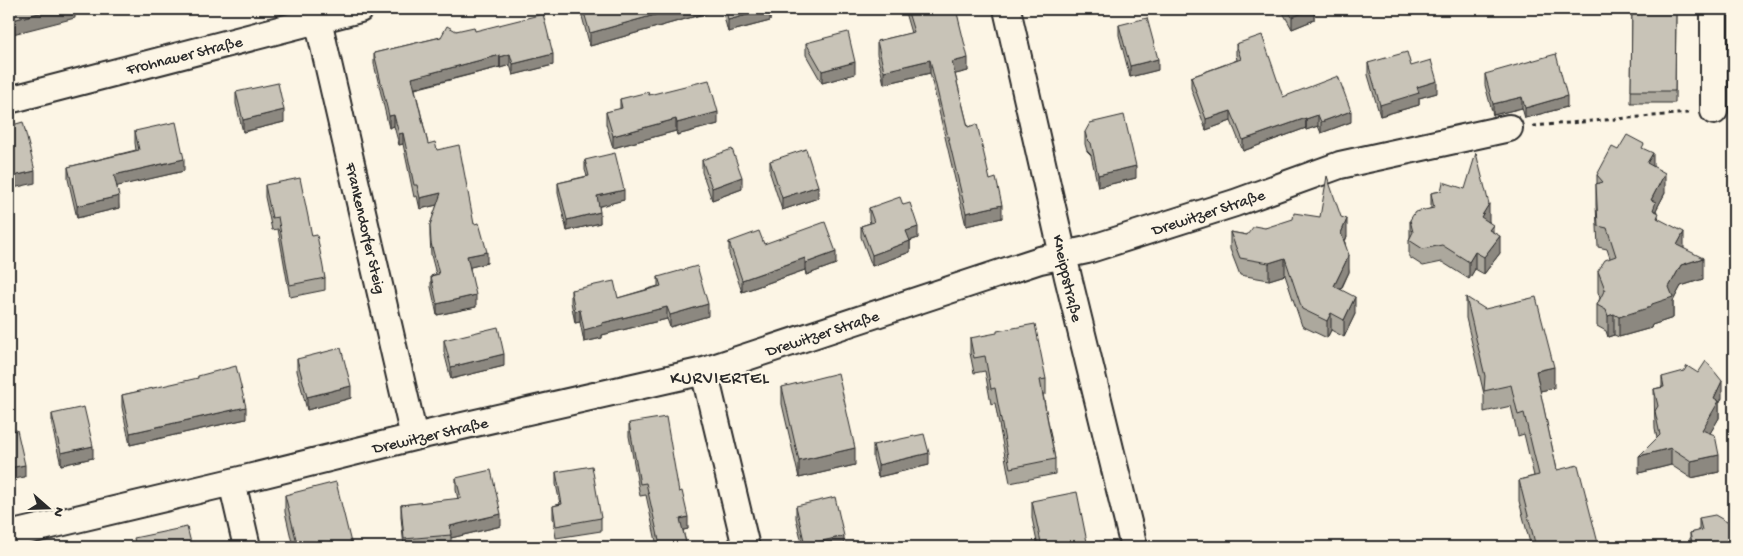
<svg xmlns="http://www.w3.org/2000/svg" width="1743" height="556" viewBox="0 0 1743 556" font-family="'Gochi Hand',sans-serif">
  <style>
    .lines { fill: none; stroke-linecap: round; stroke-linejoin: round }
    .street-casing { stroke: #2b2b2b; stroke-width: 30 }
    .path { stroke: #2b2b2b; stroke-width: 3; stroke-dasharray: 4 4; stroke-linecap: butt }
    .street { stroke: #fcf5e5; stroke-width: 26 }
    .wall { fill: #aca89d; stroke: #2b2b2b }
    .shaded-wall { fill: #8c8880; stroke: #2b2b2b }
    .building { fill: #c8c3b7; stroke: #2b2b2b }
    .labels { text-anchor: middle; stroke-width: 4.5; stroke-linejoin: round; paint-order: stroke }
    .street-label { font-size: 16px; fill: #2b2b2b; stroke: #fcf5e5 }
    .neighbourhood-label { font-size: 18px; letter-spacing: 1px; fill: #2b2b2b; stroke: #fcf5e5 }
  </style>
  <rect width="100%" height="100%" fill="#fcf5e5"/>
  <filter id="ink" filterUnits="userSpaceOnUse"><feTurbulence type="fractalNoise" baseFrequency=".02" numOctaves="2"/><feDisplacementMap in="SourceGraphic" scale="10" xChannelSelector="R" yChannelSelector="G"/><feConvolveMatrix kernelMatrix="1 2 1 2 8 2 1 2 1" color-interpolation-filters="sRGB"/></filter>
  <g filter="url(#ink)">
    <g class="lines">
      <defs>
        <path id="street" d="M1007,9L1068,277L1134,547
          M1714,9V111
          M318,20L414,437
          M9,100L360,9
          M704,371L746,547
          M232,482L247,547
          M9,535L232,482L414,437L704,371L1040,260L1087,250L1235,203L1340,165L1509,128"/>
      </defs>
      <use href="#street" class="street-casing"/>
      <path class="path" d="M1533,126L1689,113"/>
      <use href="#street" class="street"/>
    </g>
    <path class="wall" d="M580,9H721L590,46Z
      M722,9H770V21L728,32Z
      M904,9H956L968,71L955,74L968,127L990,180L1002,218L966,226L930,73L884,84L877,54V41L911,33Z
      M1281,9H1314V20L1292,29Z
      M1632,9H1676L1675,103H1631Z
      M1119,25L1158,70L1130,77L1119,35Z
      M456,31H475L553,65L513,75L510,65L500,68V67L415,89L428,144L437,150L474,224L487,263L470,267L476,307L437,315L431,287V276L436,274L431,255L430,236V225L437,205L420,209L417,196L414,197L403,144L399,145L394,126L389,128L374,64V53L441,37Z
      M806,43L855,74L822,83L806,55Z
      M1236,44L1283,97L1351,122L1321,133L1318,126L1306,130V128L1243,151L1231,121L1206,130L1191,88V77L1237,60L1236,55Z
      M1368,63L1411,66L1437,93L1419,98V105L1380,116L1368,75Z
      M1485,74L1567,107L1525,118L1522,108L1493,115L1485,85Z
      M236,92L284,122L243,132L236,104Z
      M649,95L718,124L677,135L676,131L613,148L606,124V112L620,109V99Z
      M135,131L184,171L117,186L119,208L77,218L68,179V167L136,150L135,143Z
      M1085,132L1136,178L1098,187L1091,155L1087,151L1085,144Z
      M1644,149L1653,166L1665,193L1656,210L1659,219L1684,248L1703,279L1681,286L1673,301V318L1652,325L1651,328L1619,337L1614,335L1608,337L1606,331L1597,326V305L1600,298L1598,292V271L1610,258L1607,249L1598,247L1596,205V184H1597V175L1618,150Z
      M585,160L624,200L599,206L600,223L567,231L558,193V183L587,176L585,170Z
      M702,160L742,189L712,200L702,172Z
      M770,161L818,198L782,210L770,173Z
      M265,185L312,236L325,278V290L290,297L278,229L272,230L265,197Z
      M1441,191L1489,221L1500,253L1484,274L1475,269L1469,279L1442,262L1423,266L1409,257V240L1410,237V220L1431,208V193Z
      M903,205L918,238L910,241V252L872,266L861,237V226L870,223L869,219V208Z
      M1265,228L1347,236L1345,242L1349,272L1341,290L1355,314L1344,337L1331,330L1327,338L1302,326L1285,275L1269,280L1240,275L1230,249V232L1247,235Z
      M729,242L764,244L836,264L806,275L805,270L742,292L729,254Z
      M658,277L708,316L670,327L667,319L602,335V338L584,342L580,322L575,323L571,302V290L618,298L658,286Z
      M1466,297L1554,388L1540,391L1557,470L1599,547H1531L1519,501V480L1534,476L1524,434L1518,436L1511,406L1484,412V394L1466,318Z
      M970,338L1046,379V394H1043L1055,459V474L1010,483L995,403L991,404L985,371L974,373L970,353Z
      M444,340L504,366L451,379L444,352Z
      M297,359L351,398L307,410L297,371Z
      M198,376L246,419L130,445L122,407V395L198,379Z
      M1662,377L1722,398L1719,403V418L1710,433L1719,472L1691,478L1671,465L1639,473L1657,438L1655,428L1654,389L1662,387Z
      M782,387L855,465L799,478L782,404Z
      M52,414L93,458L61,465L52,426Z
      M629,423L679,492L688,529L683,530L687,547L657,546L646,495L640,496L629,436Z
      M873,445L929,465L878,477L873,458Z
      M556,472L601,518V531L556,538L553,518V506L560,504L556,484Z
      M456,478L501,526L451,538V547H404L401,517V505L458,499L456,490Z
      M285,495L352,547H293L285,512Z
      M1032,501L1088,547H1038L1032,518Z
      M796,506L844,547H803L796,518Z
      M1699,518L1734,547H1690V533L1699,531Z"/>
    <path class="shaded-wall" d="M54,9H75V18L9,35V21Z
      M676,9H721L590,46V33Z
      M770,9V21L728,32V20Z
      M1313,9H1314V20L1292,29V17Z
      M510,54V65L500,68V57Z
      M553,54V65L513,75V64Z
      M500,55V67L412,89V78Z
      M968,58V71L952,75V62Z
      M1158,59V70L1130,77V66Z
      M930,60V73L884,84V71Z
      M855,62V74L822,83V71Z
      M1437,81V93L1419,98V105L1380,116V105L1417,87Z
      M1567,96V107L1525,118V108Z
      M1522,97V108L1493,115V104Z
      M284,110V122L243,132V120Z
      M1231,111V121L1206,130V119Z
      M1351,111V122L1321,133V122Z
      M718,112V124L677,135V123Z
      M394,115V126L389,128V116Z
      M1318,115V126L1306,130V119Z
      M1306,118V128L1243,151V140Z
      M676,119V131L613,148V136Z
      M403,133V144L399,145V134Z
      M1653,153V173L1647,163Z
      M184,159V171L114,187V175Z
      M1136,166V178L1098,187V175Z
      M35,171V183L9,189V177Z
      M1665,173V193L1656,210V223L1651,200Z
      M742,177V189L712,200V188Z
      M818,186V198L782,210V198Z
      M624,190V200L597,207V196Z
      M441,193V204L420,209V198Z
      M119,196V208L77,218V206Z
      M1489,204V221L1481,234V217Z
      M1002,205V218L966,226V213Z
      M600,212V223L567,231V220Z
      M1347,219V236L1341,250V233Z
      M1493,225V242L1489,230Z
      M918,227V238L906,242V231Z
      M1684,232V252L1677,245Z
      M1500,236V253L1484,274V257Z
      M910,241V252L872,266V255Z
      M487,252V263L467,268V256Z
      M836,252V264L806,275V263Z
      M1475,252V269L1469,279V262Z
      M1349,255V272L1334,303V286Z
      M805,258V270L742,292V280Z
      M1285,258V275L1269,280V263Z
      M1703,258V279L1681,286L1673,301V318L1652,325L1651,328L1619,337V317L1652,304L1669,287L1681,265Z
      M476,295V307L437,315V304Z
      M1355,297V314L1344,337V320Z
      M708,304V316L670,327V315Z
      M667,307V319L602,335V338L584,342V330L602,323Z
      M580,310V322L575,323V311Z
      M1331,313V330L1327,338V321Z
      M1614,314V335L1608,337V316Z
      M504,354V366L451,379V367Z
      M1554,367V388L1536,392V371Z
      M1722,381V398L1719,403V418L1702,447V430L1714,398Z
      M351,386V398L307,410V397Z
      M246,407V419L130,445V433Z
      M93,446V458L61,465V453Z
      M855,448V465L799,478V461Z
      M1671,448V465L1639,473V456Z
      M929,453V465L878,477V465Z
      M1719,455V472L1691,478V461Z
      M25,465V477L9,480V468Z
      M501,514V526L451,538L450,526Z
      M688,517V529L680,531V519Z
      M844,536V547H805V545Z"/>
    <path class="building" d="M9,9H54L9,21Z
      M583,9H676L590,33Z
      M726,9H769L728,20Z
      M907,9H956L968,58L952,62L968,127L977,124L990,180L996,178L1002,205L966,213L930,60L884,71L877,41L914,32Z
      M1287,9H1313L1292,17Z
      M1632,9H1676L1675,91H1631Z
      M543,14L553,54L513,64L510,54L500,57V55L412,78L428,144L435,142L437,150L459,145L474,224L479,223L487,252L467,256L476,295L437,304L431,276L439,274L431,243L430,225L441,193L420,198L417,185H414L403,133L399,134L394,115L389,116L374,53L441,37L447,26L456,31L474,27L475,31Z
      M1147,18L1158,59L1130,66L1119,25Z
      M848,32L855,62L822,71L806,43Z
      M1262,35L1283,97L1338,76L1351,111L1321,122L1318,115L1306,119V118L1243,140L1231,111L1206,119L1191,77L1241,59L1236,44Z
      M1407,52L1411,66L1431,60L1437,81L1417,87L1419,93L1380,105L1368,63Z
      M1556,54L1567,96L1525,108L1522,97L1493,104L1485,74Z
      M709,80L718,112L677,123L676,119L613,136L606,112L622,108L620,99L648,92L649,95Z
      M278,83L284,110L243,120L236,92Z
      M1124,115L1136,166L1098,175L1091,143L1087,139L1085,132L1090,123Z
      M23,122L35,171L9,177V126Z
      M176,122L184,159L114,175L119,196L77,206L68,167L139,150L135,131Z
      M1627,135L1644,144L1642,148L1653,153L1647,163L1665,173L1651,200L1656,202L1653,210L1659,213L1657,218L1684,232L1677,245L1703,258L1681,265L1669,287L1673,297L1652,304L1651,307L1619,317L1614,314L1608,316L1606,310L1597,305L1605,289L1598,271L1605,260L1616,256L1607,228L1598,226L1596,184L1603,182L1597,175L1612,147L1618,150Z
      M732,149L742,177L712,188L702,160Z
      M806,149L818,186L782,198L770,161Z
      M615,153L624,190L597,196L600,212L567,220L558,183L589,176L585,160Z
      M1476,153L1489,204L1481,217L1493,225L1489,230L1500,236L1484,257L1475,252L1469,262L1442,245L1423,249L1409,240L1413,232L1410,220L1415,212L1434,208L1431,193L1441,191L1443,182L1465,189Z
      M1327,176L1341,217L1347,219L1341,233L1349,255L1334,286L1355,297L1344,320L1331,313L1327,321L1302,309L1285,258L1269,263L1240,258L1230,232L1247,235L1254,226L1265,228L1293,219L1294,213L1320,217Z
      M300,178L312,236L317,235L325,278L290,285L278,217L272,218L265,185Z
      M900,197L903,205L910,203L918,227L906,231L910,241L872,255L861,226L874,222L869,208Z
      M825,222L836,252L806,263L805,258L742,280L729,242L759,231L764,244Z
      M697,266L708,304L670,315L667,307L602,323V325L584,330L580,310L575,311L571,290L614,281L618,298L661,286L658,277Z
      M1466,297L1485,309L1536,297L1554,367L1536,371L1557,470L1578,465L1599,547H1536L1519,480L1539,475L1524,413L1518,415L1511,385L1484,391L1485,376Z
      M1035,324L1046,379L1040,380L1055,459L1010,468L995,388L991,389L985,356L974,358L970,338L997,333V331Z
      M498,327L504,354L451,367L444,340Z
      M341,348L351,386L307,397L297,359Z
      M1706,361L1722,381L1714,398L1719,401L1702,430L1715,435L1719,455L1691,461L1671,448L1639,456L1660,435L1655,411L1658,406L1654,389L1664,387L1662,377L1684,371L1687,366L1698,373Z
      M236,366L246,407L130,433L122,395L198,378V376Z
      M838,373L855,448L799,461L782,387Z
      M84,407L93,446L61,453L52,414Z
      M666,417L679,492L682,491L688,517L680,519L687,547H651L660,545L646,483L640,484L629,423Z
      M17,430L25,465L9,468V431Z
      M924,434L929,453L878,465L873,445Z
      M592,466L601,518L556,526L553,506L562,504L556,472Z
      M491,470L501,514L450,526L451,535L404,539L401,505L461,498L456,478Z
      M336,482L352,547H298L285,495Z
      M1077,492L1088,547H1042L1032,501Z
      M835,497L844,536L805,545L796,506Z
      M1715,515L1734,526V547H1693L1690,533L1702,530L1699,518Z
      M187,527L192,547H136L134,538Z"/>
  </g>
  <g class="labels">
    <g class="street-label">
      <text transform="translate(184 54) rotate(-14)" y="6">Frohnauer Straße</text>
      <text transform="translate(1208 211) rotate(-18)" y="6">Drewitzer Straße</text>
      <text transform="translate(367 228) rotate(77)" y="6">Frankendorfer Steig</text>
      <text transform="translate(1069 278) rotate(77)" y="6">Kneippstraße</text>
      <text transform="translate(822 332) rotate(-18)" y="6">Drewitzer Straße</text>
      <text transform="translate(430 434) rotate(-13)" y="6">Drewitzer Straße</text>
    </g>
    <g class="neighbourhood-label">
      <text x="720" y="383">KURVIERTEL</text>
    </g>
  </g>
  <rect width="1743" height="556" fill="none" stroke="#fcf5e5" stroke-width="30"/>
  <rect x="15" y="15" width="1713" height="526" fill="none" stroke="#2b2b2b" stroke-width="2" filter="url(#ink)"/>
  <g transform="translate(48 508) rotate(110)" stroke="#fcf5e5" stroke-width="4" paint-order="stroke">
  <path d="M0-4L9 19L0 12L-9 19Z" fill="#2b2b2b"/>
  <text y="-8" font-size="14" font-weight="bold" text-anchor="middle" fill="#2b2b2b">N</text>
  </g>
</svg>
